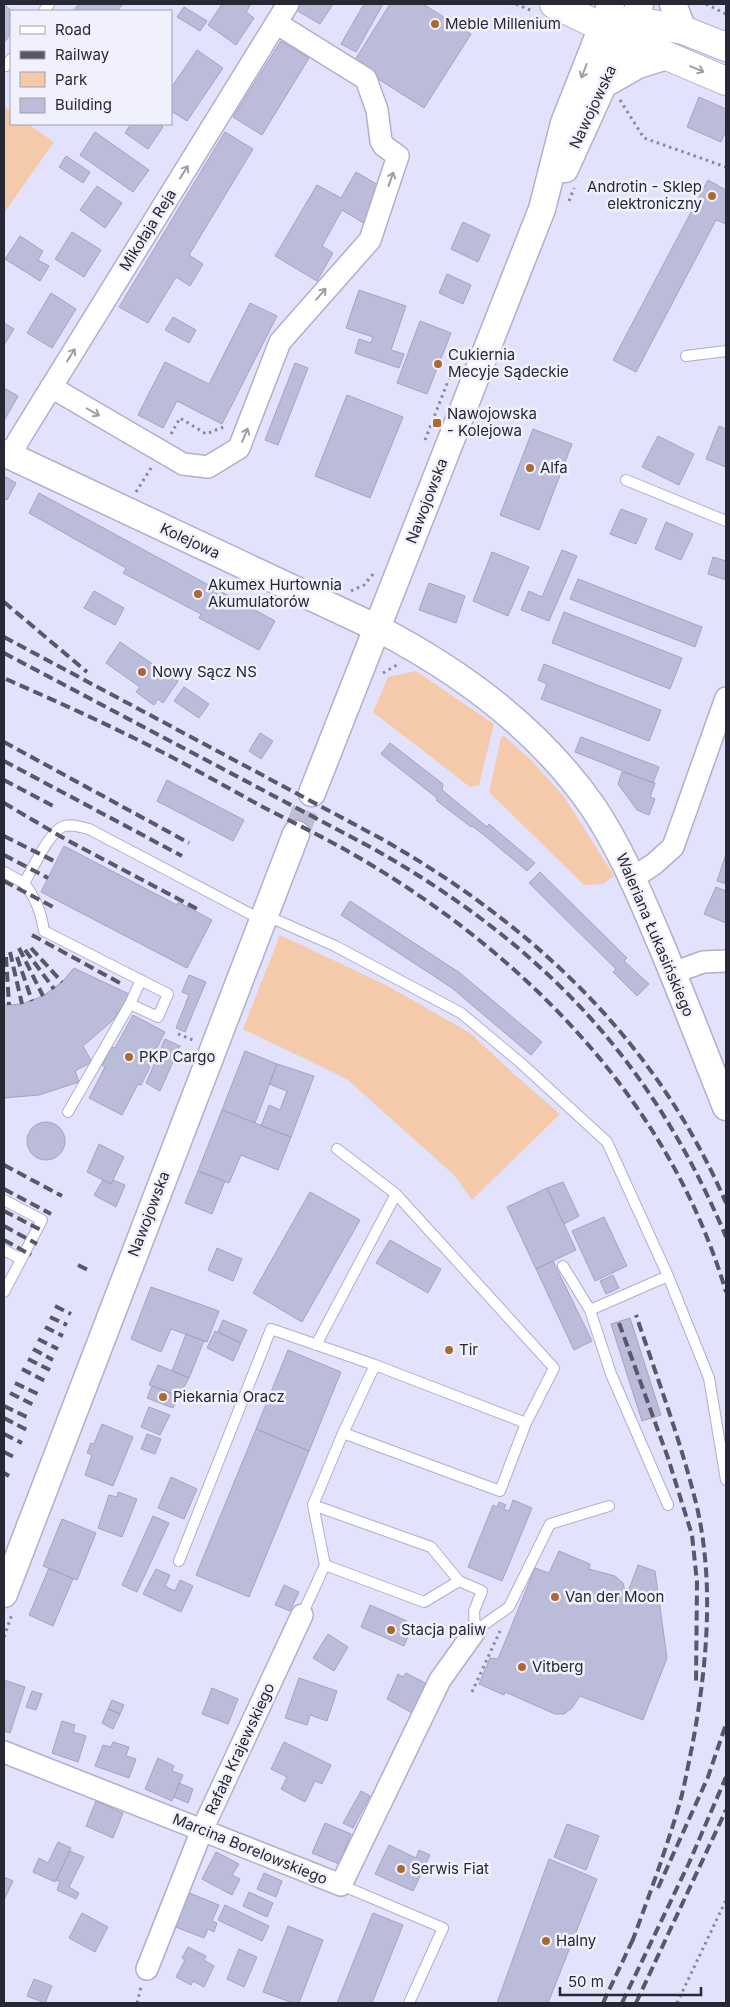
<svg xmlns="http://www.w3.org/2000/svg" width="730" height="2007" viewBox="0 0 730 2007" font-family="Inter,sans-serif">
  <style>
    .green { fill: #f5caab }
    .building { fill: #bbbbda; stroke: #a3a3c2 }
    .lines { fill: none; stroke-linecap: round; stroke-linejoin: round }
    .tertiary-tunnel { stroke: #bdbdd5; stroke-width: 26; stroke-dasharray: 26 13; stroke-linecap: butt }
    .service-casing { stroke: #afafce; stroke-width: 12 }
    .minor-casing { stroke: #afafce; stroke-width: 24 }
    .tertiary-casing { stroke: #afafce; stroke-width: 29 }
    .secondary-casing { stroke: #afafce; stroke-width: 30 }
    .path { stroke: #89899c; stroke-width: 3; stroke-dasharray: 2.5 4; stroke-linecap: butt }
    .service { stroke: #fff; stroke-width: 10 }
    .minor { stroke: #fff; stroke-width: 21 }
    .tertiary { stroke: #fff; stroke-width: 26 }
    .secondary { stroke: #fff; stroke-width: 28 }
    .rail { stroke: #585868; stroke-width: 4; stroke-dasharray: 10 5; stroke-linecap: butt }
    .oneway { stroke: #9e9ea4 }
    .poi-dot { fill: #aa6933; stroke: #f1f1fe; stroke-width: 2 }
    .labels { text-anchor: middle; stroke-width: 5; stroke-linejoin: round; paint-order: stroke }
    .poi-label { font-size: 15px; fill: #282834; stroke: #f1f1fe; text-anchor: start }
    .street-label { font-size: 15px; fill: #282834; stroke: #f1f1fe }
  </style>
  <rect width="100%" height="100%" fill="#e2e2fd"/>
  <path class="green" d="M4,106L11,112V124H28L54,142L4,213Z
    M416,671L494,724L479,785L470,787L373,712L388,677Z
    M504,736L532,761L565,798L614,876L603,884L584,885L489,792L501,738Z
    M280,935L386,985L470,1033L514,1074L560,1114L472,1200L455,1176L347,1079L243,1029Z"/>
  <path class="building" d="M79,4H123L117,11H73Z
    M222,4H251L246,12L254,18L236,45L208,25Z
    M300,4H333L320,24L296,10Z
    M364,4H383L356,52L341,44Z
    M390,4H423L471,34L424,108L353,63Z
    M4,5L12,11L11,26L9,29L11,33L4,43Z
    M184,7L207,21L200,31L177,17Z
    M281,41L309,58L262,135L233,117Z
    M197,50L223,68L187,121L171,111V88Z
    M699,97L726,109V130L721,142L687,127Z
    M131,124H158L163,127L148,149L125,133Z
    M95,132L149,170L133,192L80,155Z
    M225,132L253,149L189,255L203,264L190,286L176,277L148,323L119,307Z
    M66,156L90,172L83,183L59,167Z
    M356,172L385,189L365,224L342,210L322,246L333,253L317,281L275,256L317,185L341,198Z
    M708,180L726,190V224L716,220L636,372L613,360Z
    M97,186L122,203L105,228L80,210Z
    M463,222L490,235L478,262L451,249Z
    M72,232L101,250L84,277L55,259Z
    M20,236L43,251L38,260L49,266L40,281L5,259Z
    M447,274L471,285L463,304L439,293Z
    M359,290L406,306L391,350L404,354L399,368L355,353L359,339L371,343L373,337L346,328Z
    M51,293L76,309L52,348L27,333Z
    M250,303L277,316L222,424L177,401L163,428L138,415L165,362L209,384Z
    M173,317L196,330L189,343L165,330Z
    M420,321L451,333L427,394L397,383Z
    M4,323L14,329L4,345Z
    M295,363L308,368L278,445L265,440Z
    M4,388L18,396L4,421Z
    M347,395L403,417L370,498L315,476Z
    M719,426L726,429V467L706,459Z
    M533,429L572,444L539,530L500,515Z
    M658,436L694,454L679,485L642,467Z
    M4,476L16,483L7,500L4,498Z
    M39,493L275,621L259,650L199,618L201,614L123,573L126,568L29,513Z
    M621,509L647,519L636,544L610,534Z
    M666,522L693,534L681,560L655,549Z
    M562,550L577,556L549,621L521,610L529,591L542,597Z
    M492,552L529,567L508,616L473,601Z
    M713,557L726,561V580L708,574Z
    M578,579L702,627L695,647L570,599Z
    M429,583L465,596L456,623L419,610Z
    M94,591L124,608L115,625L84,608Z
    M564,612L682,658L670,689L552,643Z
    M120,642L178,681L163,703L158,699L154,705L136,692L140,687L106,663Z
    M544,664L661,710L649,741L541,699L547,684L538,680Z
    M184,687L209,704L199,718L174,701Z
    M260,733L273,741L261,759L249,751Z
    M581,737L659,767L653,783L575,752Z
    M390,743L443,784L442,790L487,827L489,824L535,863L527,871L484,835L472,826L471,827L436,800L437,798L381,754Z
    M622,772L655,783L650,797L655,799L649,815L637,810L618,784Z
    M167,780L244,820L233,841L157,801Z
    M64,846L177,905L178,902L212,920L187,968L41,892Z
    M726,854V884L717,881Z
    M540,872L627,958L624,961L649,984L637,996L613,972L616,969L529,883Z
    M716,887L726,891V923L704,914Z
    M350,901L460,973L542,1042L531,1055L452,988L341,915Z
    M74,968L131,995L112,1021L83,1046L92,1062L75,1071L79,1082L39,1095L4,1098V1005L22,1004L43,996L62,982Z
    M189,975L206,982L185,1032L176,1028L189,995L182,992Z
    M133,1015L165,1032L148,1065L150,1067L141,1085L138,1084L122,1115L89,1098L105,1067L102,1065L112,1047L115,1048Z
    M165,1039L180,1046L160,1091L146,1083Z
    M245,1051L277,1064L255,1123L222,1110Z
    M277,1064L314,1076L291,1137L261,1126L269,1105L280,1110L287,1091L269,1084Z
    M222,1110L291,1137L278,1170L241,1155L229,1183L198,1171Z
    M27 1141a19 19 0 1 1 38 0a19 19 0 1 1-38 0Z
    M99,1144L124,1157L111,1184L87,1172Z
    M198,1171L225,1181L212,1214L185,1203Z
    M103,1180L111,1184L113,1180L125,1185L116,1207L94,1195Z
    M563,1182L579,1216L564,1224L547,1188Z
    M547,1188L576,1250L536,1269L507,1207Z
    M310,1192L360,1220L302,1322L253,1293Z
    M604,1217L627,1266L595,1281L572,1231Z
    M390,1240L441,1269L428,1293L376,1263Z
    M217,1248L242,1259L233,1281L208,1270Z
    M553,1261L592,1341L574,1350L536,1269Z
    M613,1275L619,1288L606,1294L600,1281Z
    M151,1287L219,1311L207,1342L171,1329L161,1352L131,1339Z
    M630,1318L661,1415L642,1421L611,1324Z
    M223,1320L247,1330L241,1343L218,1332Z
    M215,1331L241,1343L233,1361L207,1348Z
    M186,1334L204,1341L189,1378L172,1371Z
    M288,1350L341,1372L309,1451L256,1429Z
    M158,1365L189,1378L179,1396L149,1385Z
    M152,1386L179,1396L173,1408L147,1398Z
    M149,1407L170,1415L160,1435L141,1427Z
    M102,1424L133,1437L113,1486L85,1475L92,1455L87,1453L91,1443L94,1444Z
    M256,1429L309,1451L249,1597L196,1575Z
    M147,1434L161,1439L155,1454L141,1449Z
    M171,1477L197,1489L184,1519L158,1508Z
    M118,1492L137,1499L122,1537L98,1528L109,1495L117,1497Z
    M513,1500L532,1508L502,1581L468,1567L493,1505L497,1507L499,1502L506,1505L504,1509L509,1511Z
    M153,1516L169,1523L137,1592L122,1585Z
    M62,1519L96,1533L77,1580L43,1566Z
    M559,1551L590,1564L589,1569L615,1576L623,1583L625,1591L629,1589L638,1565L655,1571L667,1658L643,1720L580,1696L572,1708L564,1714H555L505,1692L504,1695L479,1684L490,1658L498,1659L535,1568L549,1573Z
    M49,1568L73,1579L53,1626L29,1615Z
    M156,1569L170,1575L165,1586L175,1591L180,1580L193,1586L181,1612L143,1594Z
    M284,1585L299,1592L290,1611L275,1605Z
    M370,1605L407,1621L402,1631L409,1634L404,1646L361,1627Z
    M328,1634L348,1647L334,1671L313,1658Z
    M406,1673L427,1684L412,1713L387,1699L398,1674L403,1677Z
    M299,1678L337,1691L327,1721L310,1715L307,1725L285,1718Z
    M4,1680L25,1687L10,1733L4,1731Z
    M212,1688L238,1699L228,1724L202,1714Z
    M32,1691L42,1694L36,1710L26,1707Z
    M112,1700L124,1705L120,1714L108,1709Z
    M108,1709L120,1714L113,1729L102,1723Z
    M62,1721L75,1725L73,1732L86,1736L78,1762L52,1753Z
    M113,1742L129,1747L126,1756L136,1759L129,1778L95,1766L103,1745L111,1747Z
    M284,1742L331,1765L322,1784L315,1781L305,1802L281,1789L287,1777L271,1769Z
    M158,1758L174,1766L172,1771L183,1775L172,1801L145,1789Z
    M179,1783L193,1789L188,1803L174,1797Z
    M361,1791L370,1796L353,1828L343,1823Z
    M96,1801L123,1813L113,1838L86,1826Z
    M325,1823L351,1834L339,1864L312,1853Z
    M567,1824L599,1836L586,1870L554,1857Z
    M58,1842L71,1848L55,1882L33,1872L39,1858L48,1863Z
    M389,1845L416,1858L419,1850L430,1855L413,1891L375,1874Z
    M70,1851L84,1857L69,1887L79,1893L76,1899L57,1890L60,1882L56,1880Z
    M216,1852L239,1864L232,1875L240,1879L232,1895L202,1879Z
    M549,1859L597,1879L548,2003H497Z
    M264,1873L282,1881L276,1897L257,1889Z
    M4,1877L13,1881L4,1900Z
    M187,1892L219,1905L212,1921L217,1923L214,1932L208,1929L204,1938L173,1926Z
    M249,1892L273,1903L267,1917L243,1906Z
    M225,1905L269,1926L262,1941L218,1920Z
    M82,1913L108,1927L95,1952L69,1938Z
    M373,1913L403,1925L372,2003H337Z
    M288,1926L323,1940L299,2003H293L263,1992Z
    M188,1947L206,1956L204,1960L214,1966L204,1987L193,1981L191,1985L176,1977L185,1960L182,1958Z
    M239,1949L257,1957L244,1987L227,1979Z
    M34,1979L52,1986L45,2003L27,1996Z"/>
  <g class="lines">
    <path class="tertiary-tunnel" d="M296,834L312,793"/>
    <defs>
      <path id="service" d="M44,11L49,4
        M6,66L11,59
        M686,356L726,351
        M626,480L726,521
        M4,872L24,883C33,869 48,834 62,827C70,823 80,827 89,829L262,920
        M24,883C36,899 41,912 44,931L168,994L158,1017L130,1004L141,980
        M265,915L335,946L461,1013L522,1064L607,1142L668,1276L709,1378L726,1480
        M68,1112L130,1004
        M337,1149L396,1194L554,1368L526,1423L500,1491L343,1433
        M4,1200L42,1220L4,1292
        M4,1250L21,1259
        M563,1266L590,1310
        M316,1345L396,1194
        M313,1505L431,1547L459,1581L482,1591L474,1611L475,1631
        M668,1505L611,1374L590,1310L668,1276
        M179,1561L271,1329L375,1365L526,1423
        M325,1565L424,1602L459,1581
        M302,1615L325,1565L313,1505L343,1433L375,1365
        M475,1631L509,1607L550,1524L609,1506
        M341,1885L443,1928L409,2003"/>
      <path id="minor" d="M51,387L183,464L208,467L239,448L280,342L370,240L398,156L384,146L381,141L377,110L366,79L276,23
        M11,457L18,441L288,4
        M633,878L654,864L673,847L726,698
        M673,973L703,962L726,961
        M4,1752L341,1885L440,1680L475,1631
        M147,1969L202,1830L302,1615"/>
      <path id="tertiary" d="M673,4L683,30
        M603,85L638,65L667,56
        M565,169L640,4
        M4,453L377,628C460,671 539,729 593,807C621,849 640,895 660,942C683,997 704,1052 726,1107
        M312,793L542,209L564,123L611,4
        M4,1594L296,834"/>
      <path id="secondary" d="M554,4L625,38L726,81
        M602,25L633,20L683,30L726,47"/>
    </defs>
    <use href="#service" class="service-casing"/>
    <use href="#minor" class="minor-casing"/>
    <use href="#tertiary" class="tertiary-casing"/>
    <use href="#secondary" class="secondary-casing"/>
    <path class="path" d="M516,4L532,11
      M706,4L726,14
      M620,100L644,138L726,167
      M569,201L574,188
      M171,434L180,418L206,434L226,426
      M425,440L452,371
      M136,492L151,468
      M351,591L364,585L373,574
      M383,673L397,665
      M178,1034L193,1040
      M4,1637L12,1614
      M472,1692L500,1631
      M137,2003L141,1987
      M677,2003L726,1900"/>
    <use href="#service" class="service"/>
    <use href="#minor" class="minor"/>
    <use href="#tertiary" class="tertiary"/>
    <use href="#secondary" class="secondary"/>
    <path class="rail" d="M4,602L87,672
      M4,637L380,838C532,924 656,1040 726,1203
      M4,653L374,849C541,944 651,1058 726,1237
      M6,679C51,699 96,719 140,741C181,761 221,784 261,806C288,820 317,834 344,849C518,947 668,1096 726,1292
      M4,742L189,843
      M4,761L182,856
      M4,780L53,806
      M4,803L65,839L201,911
      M4,836L56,862
      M4,855L48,878
      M4,881L53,907
      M32,935L120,983
      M19,948L43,996
      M31,948L62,982
      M25,950L54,989
      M10,952L22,1004
      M6,957L9,1005
      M17,957L32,1001
      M4,1165L62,1196
      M4,1189L51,1214
      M4,1211L43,1231
      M4,1226L37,1244
      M4,1240L31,1255
      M78,1265L88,1270
      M55,1306L71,1314
      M50,1317L67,1325
      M619,1323L668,1458L692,1535L697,1582L696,1683
      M45,1327L63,1336
      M38,1339L58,1349
      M33,1349L53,1360
      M28,1359L50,1370
      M22,1369L45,1381
      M15,1383L40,1395
      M10,1393L36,1406
      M4,1406L31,1419
      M4,1418L27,1430
      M4,1434L22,1443
      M4,1452L16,1458
      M4,1473L9,1476
      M658,1888L708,1777L726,1724
      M632,1942C649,1896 666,1850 680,1802C685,1784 688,1765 692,1747C707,1667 715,1582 696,1503C680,1439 657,1377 636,1315
      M603,2003L635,1935
      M622,2003L689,1863L726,1777
      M636,2003L726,1810"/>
  </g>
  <defs><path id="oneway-shaft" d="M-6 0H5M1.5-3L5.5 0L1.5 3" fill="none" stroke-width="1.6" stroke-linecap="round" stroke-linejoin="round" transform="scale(1.25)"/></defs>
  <g class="oneway">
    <use href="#oneway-shaft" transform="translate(697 69) rotate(23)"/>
    <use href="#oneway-shaft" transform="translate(584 71) rotate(111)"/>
    <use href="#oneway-shaft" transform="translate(184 172) rotate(-58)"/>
    <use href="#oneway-shaft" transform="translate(391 179) rotate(-71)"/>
    <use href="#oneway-shaft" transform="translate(321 294) rotate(-49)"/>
    <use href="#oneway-shaft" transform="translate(71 355) rotate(-58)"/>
    <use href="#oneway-shaft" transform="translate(93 412) rotate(30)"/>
    <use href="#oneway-shaft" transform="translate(245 435) rotate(-67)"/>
  </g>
  <g class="poi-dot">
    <circle cx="435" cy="24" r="5"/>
    <circle cx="712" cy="196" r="5"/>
    <circle cx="438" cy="364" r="5"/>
    <rect x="432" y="418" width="10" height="10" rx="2.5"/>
    <circle cx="530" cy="468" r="5"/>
    <circle cx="198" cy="594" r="5"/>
    <circle cx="142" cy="672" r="5"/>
    <circle cx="129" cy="1057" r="5"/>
    <circle cx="449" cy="1350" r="5"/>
    <circle cx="163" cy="1397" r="5"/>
    <circle cx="555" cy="1597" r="5"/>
    <circle cx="391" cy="1630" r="5"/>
    <circle cx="522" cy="1667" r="5"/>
    <circle cx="401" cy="1869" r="5"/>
    <circle cx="546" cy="1941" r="5"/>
  </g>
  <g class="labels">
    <g class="poi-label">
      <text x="445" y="29">Meble Millenium</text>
      <text x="702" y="192" text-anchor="end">Androtin - Sklep<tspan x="702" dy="17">elektroniczny</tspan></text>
      <text x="448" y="360">Cukiernia<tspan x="448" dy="17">Mecyje Sądeckie</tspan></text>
      <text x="447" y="419">Nawojowska<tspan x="447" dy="17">- Kolejowa</tspan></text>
      <text x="540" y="473">Alfa</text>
      <text x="208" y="590">Akumex Hurtownia<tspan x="208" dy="17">Akumulatorów</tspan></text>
      <text x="152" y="677">Nowy Sącz NS</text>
      <text x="139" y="1062">PKP Cargo</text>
      <text x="459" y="1355">Tir</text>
      <text x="173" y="1402">Piekarnia Oracz</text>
      <text x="565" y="1602">Van der Moon</text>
      <text x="401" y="1635">Stacja paliw</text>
      <text x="532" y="1672">Vitberg</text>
      <text x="411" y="1874">Serwis Fiat</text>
      <text x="556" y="1946">Halny</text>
    </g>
    <g class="street-label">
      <text transform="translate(593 107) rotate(-65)" y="5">Nawojowska</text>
      <text transform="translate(148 230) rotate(-58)" y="5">Mikołaja Reja</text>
      <text transform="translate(427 501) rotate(-69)" y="5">Nawojowska</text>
      <text transform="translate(190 541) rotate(25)" y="5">Kolejowa</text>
      <text transform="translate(655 935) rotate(67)" y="5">Waleriana Łukasińskiego</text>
      <text transform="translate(149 1214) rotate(-69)" y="5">Nawojowska</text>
      <text transform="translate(240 1749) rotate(-65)" y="5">Rafała Krajewskiego</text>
      <text transform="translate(250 1849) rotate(22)" y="5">Marcina Borelowskiego</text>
    </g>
  </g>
  <rect width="730" height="2007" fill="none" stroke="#282834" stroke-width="10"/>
  <rect x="10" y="10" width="162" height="115" fill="#f1f1fe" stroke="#a1a1ad"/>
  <rect x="20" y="26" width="25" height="8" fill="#ffffff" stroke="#a1a1ad"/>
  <text x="55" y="35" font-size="15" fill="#282834">Road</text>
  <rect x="20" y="51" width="25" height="8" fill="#585868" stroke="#a1a1ad"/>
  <text x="55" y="60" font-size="15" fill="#282834">Railway</text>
  <rect x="20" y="72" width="25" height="15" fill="#f5caab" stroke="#a1a1ad"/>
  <text x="55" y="85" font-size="15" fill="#282834">Park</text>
  <rect x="20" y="98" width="25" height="15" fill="#bbbbda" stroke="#a1a1ad"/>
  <text x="55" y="110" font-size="15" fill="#282834">Building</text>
  <path d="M560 1987v8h141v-8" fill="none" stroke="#282834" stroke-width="2.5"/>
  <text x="568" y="1987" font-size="15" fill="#282834" stroke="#f1f1fe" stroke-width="4" paint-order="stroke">50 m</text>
</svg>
